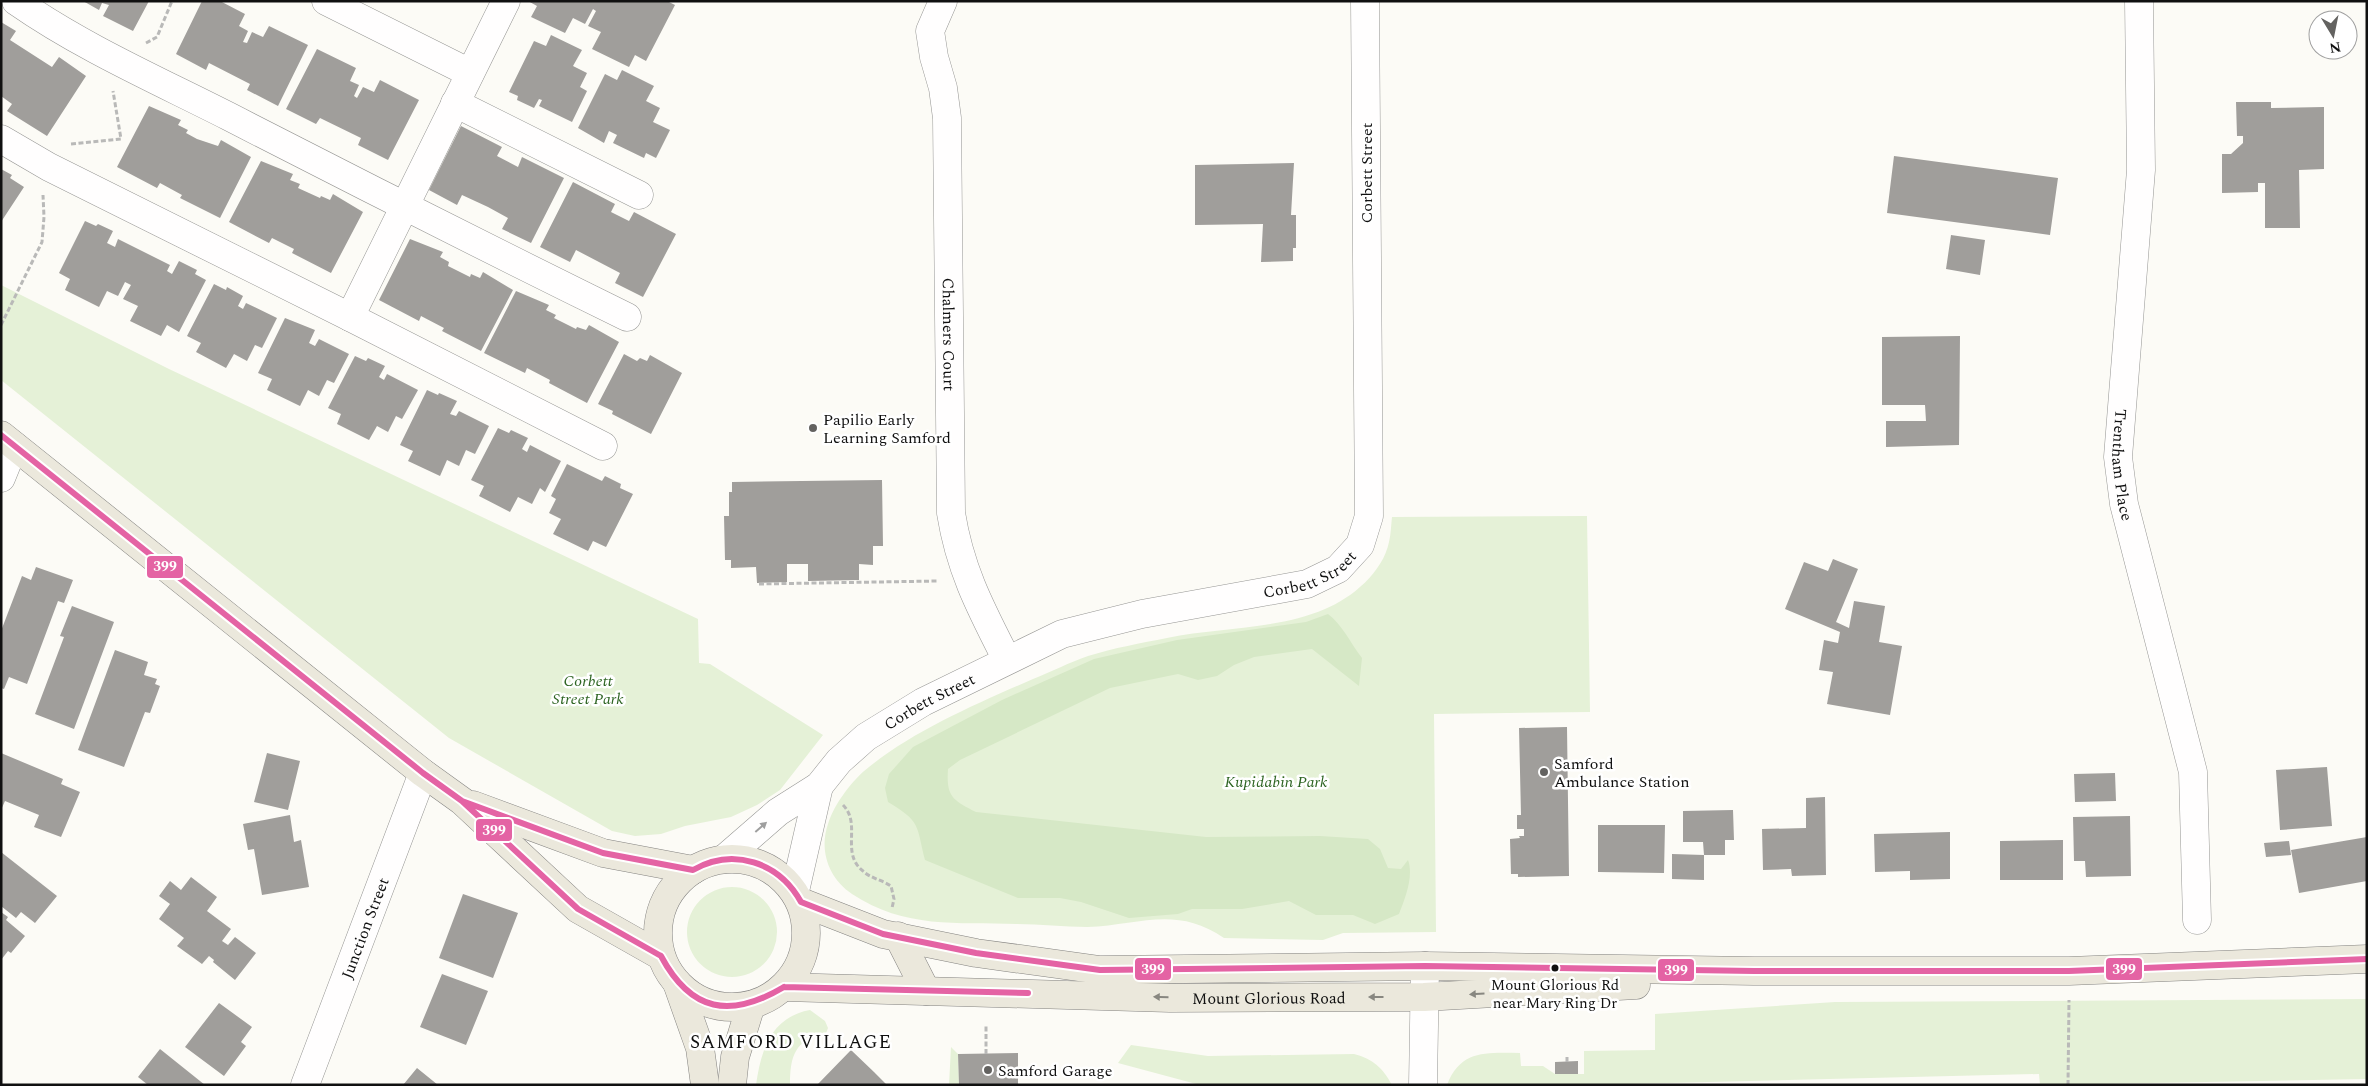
<svg xmlns="http://www.w3.org/2000/svg" width="2368" height="1086" viewBox="0 0 2368 1086" font-family="Spectral,serif">
  <style>
    .green { fill: #e5f1d7 }
    .forest { fill: #d6e8c6 }
    .building { fill: #a09e9b }
    .lines { fill: none; stroke-linecap: round; stroke-linejoin: round }
    .minor-casing { stroke: #969694; stroke-width: 29 }
    .major-casing { stroke: #848381; stroke-width: 29 }
    .path { stroke: #b9b9b8; stroke-width: 3; stroke-dasharray: 5 2.5; stroke-linecap: butt }
    .minor { stroke: #fffefe; stroke-width: 28 }
    .major { stroke: #ebe8dc; stroke-width: 28 }
    .bus-1-casing { stroke: #fff; stroke-width: 10 }
    .bus-1 { stroke: #e463a4; stroke-width: 6 }
    .oneway { fill: #9f9f9f }
    .oneway2 { fill: #888780 }
    .poi-dot { fill: #636260; stroke: #fff; stroke-width: 2 }
    .bus-dot { fill: #101010; stroke: #fff; stroke-width: 2 }
    .labels { text-anchor: middle; stroke-width: 5; stroke-linejoin: round; paint-order: stroke }
    .bus-label { font-size: 15px; fill: #101010; stroke: #fff }
    .street-label { font-size: 16px; fill: #101010; stroke: #fff }
    .poi-label { font-size: 16px; fill: #101010; stroke: #fff; text-anchor: start }
    .park-label { font-size: 16px; font-style: italic; fill: #2e6523; stroke: #fff }
    .quarter-label { font-size: 19px; letter-spacing: 1px; fill: #101010; stroke: #fff }
    .line-badge { stroke: #fff; stroke-width: 2 }
    .badge-label { font-size: 14px; text-anchor: middle; font-weight: bold; fill: #fff }
  </style>
  <rect width="100%" height="100%" fill="#fcfbf6"/>
  <path class="green" d="M1,285L169,369L698,619L699,663L710,664L823,735L780,790L757,805L731,817L685,826L661,834L635,836L612,831L449,738L1,380Z
    M1587,516L1590,712L1434,714L1436,932L1343,933L1323,940L1224,938C1176,905 1140,925 1087,927C1064,927 1040,924 1017,924C956,922 905,929 852,894C828,878 819,850 828,824C834,804 853,779 869,767C915,730 978,703 1033,679C1051,672 1070,662 1088,656C1114,648 1141,643 1167,638C1219,627 1276,630 1325,609C1352,598 1383,572 1389,542C1391,534 1391,525 1392,517Z
    M687 932a45 45 0 1 1 90 0a45 45 0 1 1-90 0Z
    M2367,999V1079L2040,1085L2039,1074L1587,1085H1447C1461,1049 1487,1053 1520,1053L1521,1066H1543L1555,1074H1584V1051L1655,1050V1014L1835,1002Z
    M810,1010L825,1021L828,1028L826,1033C795,1040 790,1055 790,1085H756C761,1050 771,1017 810,1010Z
    M1131,1045L1208,1056L1354,1054C1373,1059 1383,1068 1392,1085H1200L1118,1063Z
    M951,1047L958,1054L959,1085H949Z"/>
  <path class="forest" d="M1328,614C1342,624 1351,644 1362,658L1359,686L1312,649L1254,657L1234,665L1217,676L1198,680L1178,674L1110,688L960,760L948,769C946,797 953,800 976,812L1206,837L1320,836L1368,839L1380,849L1388,868L1401,869L1408,860C1414,876 1405,899 1399,914L1375,924L1353,915H1316L1289,901L1242,909H1192L1178,914L1129,918L1081,902L1060,898H1018L925,860C916,824 921,822 888,802L885,788L889,774L913,747L1002,700L1094,659L1177,640L1306,622Z"/>
  <path class="building" d="M83,1H149L133,31L103,16L109,5L102,3L99,10Z
    M202,1H220L245,14L239,26L248,31L243,42L247,43L252,32L263,37L269,26L308,45L278,106L247,90L250,84L209,63L206,70L176,54Z
    M528,1H667L675,5L646,61L635,55L629,67L592,49L601,32L588,26L596,11L593,9L585,24L573,18L565,33L531,17L537,6Z
    M1,22L16,31L10,40L52,67L59,57L86,76L47,136L7,111L12,104L1,96Z
    M551,35L582,50L573,66L587,73L580,87L587,91L572,122L539,106L542,100L539,99L534,108L517,100L518,96L509,92L534,41L546,46Z
    M317,49L356,68L350,81L359,85L354,96L357,98L363,87L374,92L380,80L419,100L388,160L358,145L361,138L320,118L316,124L286,109Z
    M622,70L654,86L646,101L660,108L653,122L670,130L656,158L646,153L644,158L613,143L617,135L609,131L604,143L578,128L605,74L617,80Z
    M2236,102H2271V108L2324,107V169L2299,170L2300,228H2265V183H2258V192L2222,193V154H2231L2243,143V136H2237Z
    M149,106L181,120L178,125L188,130L186,133L197,139L218,146L221,140L251,157L220,218L180,198L182,195L160,183L157,188L117,167Z
    M461,126L502,147L497,156L518,167L522,157L564,178L531,243L502,229L508,218L488,207L462,195L457,205L429,190Z
    M1894,156L2058,178L2050,235L1887,213Z
    M261,161L293,174L290,180L300,184L298,188L320,198L321,196L330,200L333,194L363,212L331,273L292,253L294,249L272,238L269,243L229,222Z
    M1294,163L1291,215H1296V248H1293V261L1261,262L1263,224L1195,225V165Z
    M1,169L12,175L10,178L24,187L1,222Z
    M573,182L615,204L611,212L629,221L634,212L676,234L643,297L615,283L620,273L576,250L570,262L540,247Z
    M85,221L96,226L98,224L113,231L107,243L115,247L118,239L170,265L167,271L172,274L179,261L197,270L195,274L206,280L179,332L167,325L161,336L130,321L138,306L123,299L131,285L125,282L118,296L107,291L99,307L65,290L70,279L59,273Z
    M1951,235L1985,240L1980,275L1946,269Z
    M410,239L443,252L440,257L449,262L448,266L470,277L471,274L480,278L483,272L513,290L481,351L442,331L444,328L421,316L419,321L379,300Z
    M214,284L226,290L227,287L243,296L238,306L243,309L246,303L277,318L262,348L255,345L247,361L234,354L226,368L196,352L201,343L187,336Z
    M516,291L549,305L546,310L556,315L554,318L576,329L577,327L586,330L589,325L619,342L587,403L549,383L550,380L527,368L525,373L484,353Z
    M285,318L315,330L309,343L315,346L319,339L349,354L334,383L327,380L319,396L308,390L300,406L267,390L272,379L258,373Z
    M1960,336L1959,445L1886,447V421H1926L1925,405H1882V337Z
    M624,354L637,361L640,358L647,361L650,355L682,373L651,434L612,414L613,411L598,404Z
    M355,356L366,361L368,358L385,366L379,377L384,380L387,374L418,390L402,419L396,416L388,432L377,426L369,440L337,424L341,414L328,408Z
    M427,390L438,395L439,393L457,401L450,414L456,416L459,411L489,426L475,454L466,450L459,466L447,460L440,476L408,461L413,451L400,445Z
    M498,428L509,433L511,430L528,438L522,449L527,452L530,445L561,461L545,492L540,488L532,504L518,497L510,512L479,496L484,486L471,480Z
    M567,464L602,481L605,476L621,484L620,488L633,494L606,547L593,541L588,551L553,534L561,519L549,513L556,499L551,496Z
    M882,480L883,546H873V565L859,564V580L808,581V564H787V582L757,583L756,567L731,568V560H725L724,516H729V492H732V482Z
    M1833,559L1858,569L1836,622L1849,628L1854,601L1885,606L1879,642L1902,646L1890,715L1827,704L1833,672L1819,670L1824,640L1838,643L1840,632L1785,609L1804,562L1828,571Z
    M36,567L73,580L64,603L58,601L27,684L9,677L4,689L1,688V631L22,576L31,580Z
    M72,606L114,622L74,729L35,714L64,637L60,636Z
    M115,650L148,662L144,675L157,679L155,684L160,686L150,713L145,712L124,767L78,750Z
    M1567,727L1569,876L1518,877V874H1511L1510,839L1520,838L1519,836H1524V829H1517V815H1521L1519,728Z
    M1,753L63,779L61,784L80,792L61,837L34,827L39,815L5,801L1,810Z
    M267,753L300,761L288,810L254,802Z
    M2327,767L2332,826L2280,830L2276,770Z
    M2115,773L2116,801L2075,802L2074,774Z
    M1825,797L1826,875L1792,876L1791,869L1763,870L1762,829L1806,828V798Z
    M1733,810L1734,840H1725V855H1704V880L1672,879V854L1704,855L1703,842H1683V811Z
    M290,815L294,842L301,840L309,887L262,895L254,849L248,850L243,824Z
    M2130,816L2131,876L2086,877L2085,861H2074L2073,817Z
    M1598,825H1665L1664,873L1598,872Z
    M1950,832V879L1910,880V871L1875,872L1874,834Z
    M2367,837V881L2299,893L2291,850Z
    M2063,840V880H2000V841Z
    M2289,841L2291,855L2266,857L2264,843Z
    M1,852L57,896L35,923L21,912L16,918L1,906Z
    M191,877L217,897L207,911L231,929L222,941L228,945L235,937L256,953L235,980L213,962L214,960L209,956L202,964L177,946L184,938L159,919L170,904L159,896L170,881L181,890Z
    M463,894L518,913L493,978L439,958Z
    M1,912L8,917L6,920L25,936L11,953L8,951L1,960Z
    M442,974L488,991L466,1045L420,1027Z
    M219,1003L252,1027L241,1042L246,1046L224,1076L185,1047Z
    M160,1049L205,1085H148L138,1077Z
    M851,1050L874,1072L887,1085H817Z
    M1018,1053V1085H959L958,1054Z
    M1578,1061V1074H1555V1062Z
    M417,1068L438,1085H403Z"/>
  <g class="lines">
    <defs>
      <g id="minor">
        <path d="M16,1C82,47 157,80 228,116C360,184 493,251 627,317"/>
        <path d="M326,1L470,73"/>
        <path d="M506,1L350,317L603,446"/>
        <path id="s1" d="M943,1L930,31L934,57L943,88L947,118L951,513C960,570 981,609 1007,660"/>
        <path id="s2" d="M2139,1L2141,170L2118,457L2124,504L2193,772L2197,920"/>
        <path d="M455,103L639,195"/>
        <path d="M1,139L49,167L350,317"/>
        <path d="M1,478L14,446"/>
        <path id="s3" d="M724,859L778,812L819,786L839,761L866,737L923,702L1062,634L1142,614L1307,584L1338,569L1360,545L1369,516L1365,1"/>
        <path d="M795,891L819,786"/>
        <path id="s4" d="M305,1085L423,773"/>
        <path d="M1423,1085L1425,966"/>
      </g>
      <g id="major">
        <path d="M1,435L423,773L462,801L578,909L661,956"/>
        <path d="M473,805L603,853L693,870"/>
        <circle cx="732" cy="933" r="74"/>
        <path d="M801,902L883,934L976,953L1100,970L1425,966L1754,971H2069L2367,959"/>
        <path d="M898,936L926,991"/>
        <path d="M677,983L700,1048L705,1085"/>
        <path id="s5" d="M784,987L1170,998L1424,997L1636,985"/>
        <path d="M732,1085L735,1057L751,1005"/>
      </g>
    </defs>
    <use href="#minor" class="minor-casing"/>
    <use href="#major" class="major-casing"/>
    <path class="path" d="M146,43L157,37L172,1
      M71,144L121,139L113,91
      M1,325L42,242L44,217L43,195
      M759,584L938,581
      M843,805C862,824 840,853 863,871C870,878 882,880 891,886L894,899L892,908
      M986,1054V1024
      M1567,1062V1057
      M2068,1085L2069,1000"/>
    <use href="#minor" class="minor"/>
    <use href="#major" class="major"/>
    <defs>
      <path id="bus-1" d="M1,435L423,773L462,801L578,909L661,956
        M462,801L603,853L693,870C733,847 779,862 801,902L883,934L976,953L1100,970L1425,966L1754,971H2069L2367,959
        M661,956C691,1012 730,1019 784,987
        M784,987L1028,993"/>
    </defs>
    <use href="#bus-1" class="bus-1-casing"/>
    <use href="#bus-1" class="bus-1"/>
  </g>
  <defs><path id="oneway-solid" d="M-6-.8H1V-3.2L6.5 0L1 3.2V.8H-6Z" transform="scale(1.25)"/></defs>
  <use class="oneway" href="#oneway-solid" transform="translate(761 827) rotate(-41)"/>
  <g class="oneway2">
    <use href="#oneway-solid" transform="translate(1477 994) rotate(177)"/>
    <use href="#oneway-solid" transform="translate(1161 997) rotate(-179)"/>
    <use href="#oneway-solid" transform="translate(1376 997) rotate(180)"/>
  </g>
  <g class="poi-dot">
    <circle cx="813" cy="428" r="5"/>
    <circle cx="1544" cy="772" r="5"/>
    <circle cx="988" cy="1070" r="5"/>
  </g>
  <circle class="bus-dot" cx="1555" cy="968" r="4.5"/>
  <g class="labels">
    <g class="bus-label">
      <text x="1555" y="990">Mount Glorious Rd<tspan x="1555" dy="18">near Mary Ring Dr</tspan></text>
    </g>
    <g class="street-label">
      <text transform="translate(1366 173) rotate(-90)" y="6">Corbett Street</text>
      <text dy="6" stroke="none"><textPath href="#s1" startOffset="338">Chalmers Court</textPath></text>
      <text dy="6" stroke="none"><textPath href="#s2" startOffset="465">Trentham Place</textPath></text>
      <text dy="6" stroke="none"><textPath href="#s3" startOffset="666">Corbett Street</textPath></text>
      <text dy="6" stroke="none"><textPath href="#s3" startOffset="261">Corbett Street</textPath></text>
      <text dy="6" stroke="none"><textPath href="#s4" startOffset="168">Junction Street</textPath></text>
      <text dy="6" stroke="none"><textPath href="#s5" startOffset="485">Mount Glorious Road</textPath></text>
    </g>
    <g class="poi-label">
      <text x="823" y="425">Papilio Early<tspan x="823" dy="18">Learning Samford</tspan></text>
      <text x="1554" y="769">Samford<tspan x="1554" dy="18">Ambulance Station</tspan></text>
      <text x="998" y="1076">Samford Garage</text>
    </g>
    <g class="park-label">
      <text x="588" y="686">Corbett<tspan x="588" dy="18">Street Park</tspan></text>
      <text x="1276" y="787">Kupidabin Park</text>
    </g>
    <g class="quarter-label">
      <text x="791" y="1048">SAMFORD VILLAGE</text>
    </g>
  </g>
  <g class="line-badge">
    <rect x="146" y="555" width="38" height="24" rx="5" fill="#e463a4"/>
    <rect x="475" y="818" width="38" height="24" rx="5" fill="#e463a4"/>
    <rect x="2105" y="957" width="38" height="24" rx="5" fill="#e463a4"/>
    <rect x="1134" y="957" width="38" height="24" rx="5" fill="#e463a4"/>
    <rect x="1657" y="958" width="38" height="24" rx="5" fill="#e463a4"/>
  </g>
  <g class="badge-label">
    <text x="165" y="571">399</text>
    <text x="494" y="835">399</text>
    <text x="2124" y="974">399</text>
    <text x="1153" y="974">399</text>
    <text x="1676" y="975">399</text>
  </g>
  <rect width="2368" height="1086" fill="none" stroke="#101010" stroke-width="5"/>
  <g transform="translate(2333 35) rotate(170)"><circle r="24" fill="#ffffff" stroke="#9f9f9f"/>
  <path d="M0-4L9 19L0 12L-9 19Z" fill="#636260"/>
  <text y="-8" font-size="14" font-weight="bold" text-anchor="middle" fill="#101010">N</text>
  </g>
</svg>
